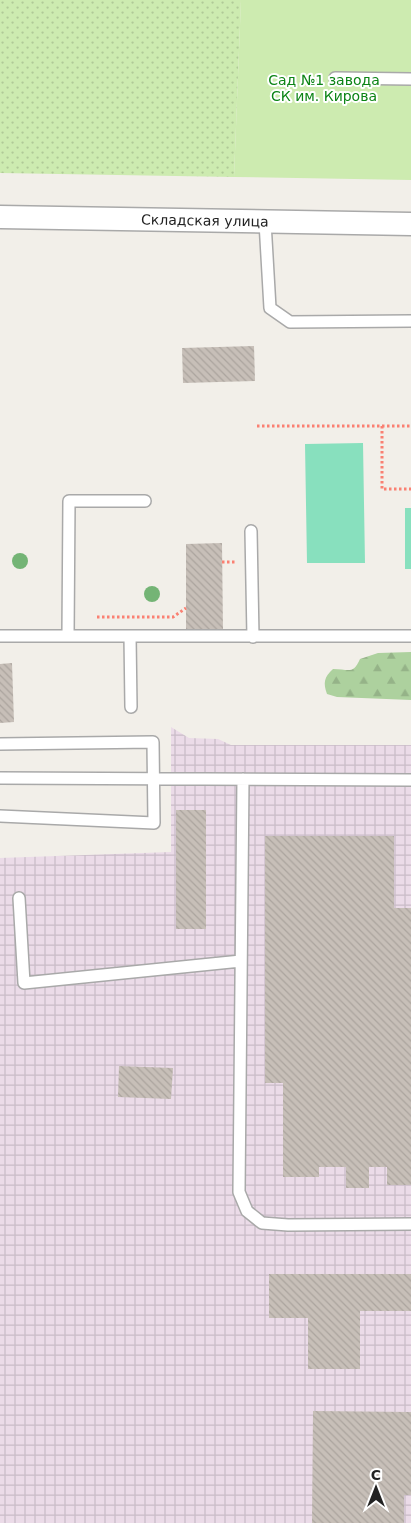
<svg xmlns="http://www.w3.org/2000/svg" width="411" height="1523" viewBox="0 0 411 1523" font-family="'DejaVu Sans',sans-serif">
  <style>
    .industrial { fill: url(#industrial-grid) }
    .grass { fill: url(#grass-dots) }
    .forest { fill: url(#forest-firs) }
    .garden { fill: #cdebb0 }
    .pitch { fill: #88e0be }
    .building { fill: url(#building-back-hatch) }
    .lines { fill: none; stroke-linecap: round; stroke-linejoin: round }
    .service-casing { stroke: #a9a9a9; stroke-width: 14 }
    .minor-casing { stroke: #a9a9a9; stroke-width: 25 }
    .path { stroke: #fa8072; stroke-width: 3; stroke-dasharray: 2.5 2.5; stroke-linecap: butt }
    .service { stroke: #fff; stroke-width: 11 }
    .minor { stroke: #fff; stroke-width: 22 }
    .tree { fill: #74b475 }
    .labels { text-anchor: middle; stroke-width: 4; stroke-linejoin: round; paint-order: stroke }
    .park-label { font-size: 14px; fill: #0c8416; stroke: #fff }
    .street-label { font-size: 14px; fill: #222; stroke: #fff }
  </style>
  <defs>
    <pattern id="industrial-grid" width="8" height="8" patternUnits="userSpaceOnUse" patternTransform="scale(1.25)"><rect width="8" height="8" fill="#ebdbe8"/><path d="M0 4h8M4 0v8" fill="none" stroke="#c9bcc7"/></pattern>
    <pattern id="grass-dots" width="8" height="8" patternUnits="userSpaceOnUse" patternTransform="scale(1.25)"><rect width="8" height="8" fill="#cdebb0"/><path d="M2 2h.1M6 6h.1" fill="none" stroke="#b0c997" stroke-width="1.8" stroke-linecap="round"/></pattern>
    <pattern id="forest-firs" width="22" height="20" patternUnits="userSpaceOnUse" patternTransform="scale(1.25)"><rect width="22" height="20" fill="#add19e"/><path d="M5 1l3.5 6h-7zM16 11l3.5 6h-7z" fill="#95b388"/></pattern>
    <pattern id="building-back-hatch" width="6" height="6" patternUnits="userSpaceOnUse" patternTransform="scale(1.25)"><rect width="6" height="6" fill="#c7bfb8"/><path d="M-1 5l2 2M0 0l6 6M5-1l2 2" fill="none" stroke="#aba49e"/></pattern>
  </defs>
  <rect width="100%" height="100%" fill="#f2efe9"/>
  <path class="industrial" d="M171,727L189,738L218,739L231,745H411V1523H0V858L171,852Z"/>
  <path class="grass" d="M0,0H241L234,177L0,173Z"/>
  <path class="forest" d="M411,652V700L337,697L327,694C323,683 324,677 333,669C349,669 353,675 360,659L378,653Z"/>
  <path class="garden" d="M241,0H411V180L234,177Z"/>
  <path class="pitch" d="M363,443L365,563H307L305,444Z
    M405,508H411V569H405Z"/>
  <path class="building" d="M254,346L255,381L183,383L182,348Z
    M222,543L223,631H186V544Z
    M12,663L14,722L0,723V664Z
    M176,810H206V929H176Z
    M265,836H394V908H411V1185H387V1167H369V1188H346V1167H319V1177H283V1083H265Z
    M119,1066L173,1068L171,1099L118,1097Z
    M269,1274H411V1311H360V1369H308V1318H269Z
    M313,1411L411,1412V1495H404V1523H312Z"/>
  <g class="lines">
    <defs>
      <path id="service" d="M335,78L411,79
        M265,222L270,308L290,322L411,321
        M251,531L253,637
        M0,636H411
        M68,636L69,501H145
        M130,636L131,707
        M0,744L153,742L154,823L0,816
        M0,778L411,780
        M243,779L239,1192L247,1211L262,1223L288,1225L411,1224
        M19,898L24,983L241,961"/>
      <g id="minor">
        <path id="s1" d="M0,217L411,224"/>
      </g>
    </defs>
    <use href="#service" class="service-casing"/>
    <use href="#minor" class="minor-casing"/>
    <path class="path" d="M257,426H411
      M382,426V489H411
      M222,562H237
      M97,617H173L186,608"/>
    <use href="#service" class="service"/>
    <use href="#minor" class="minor"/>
  </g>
  <g class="tree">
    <circle cx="20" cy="561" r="8"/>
    <circle cx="152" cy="594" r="8"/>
  </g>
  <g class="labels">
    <g class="park-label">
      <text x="324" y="85">Сад №1 завода<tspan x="324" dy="16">СК им. Кирова</tspan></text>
    </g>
    <g class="street-label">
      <text dy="5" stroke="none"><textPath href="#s1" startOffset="205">Складская улица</textPath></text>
    </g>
  </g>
  <g transform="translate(376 1488)" stroke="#ffffff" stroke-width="4" paint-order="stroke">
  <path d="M0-4L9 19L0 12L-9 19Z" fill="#222222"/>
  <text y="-8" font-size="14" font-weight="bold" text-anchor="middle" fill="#222222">С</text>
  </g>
</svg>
